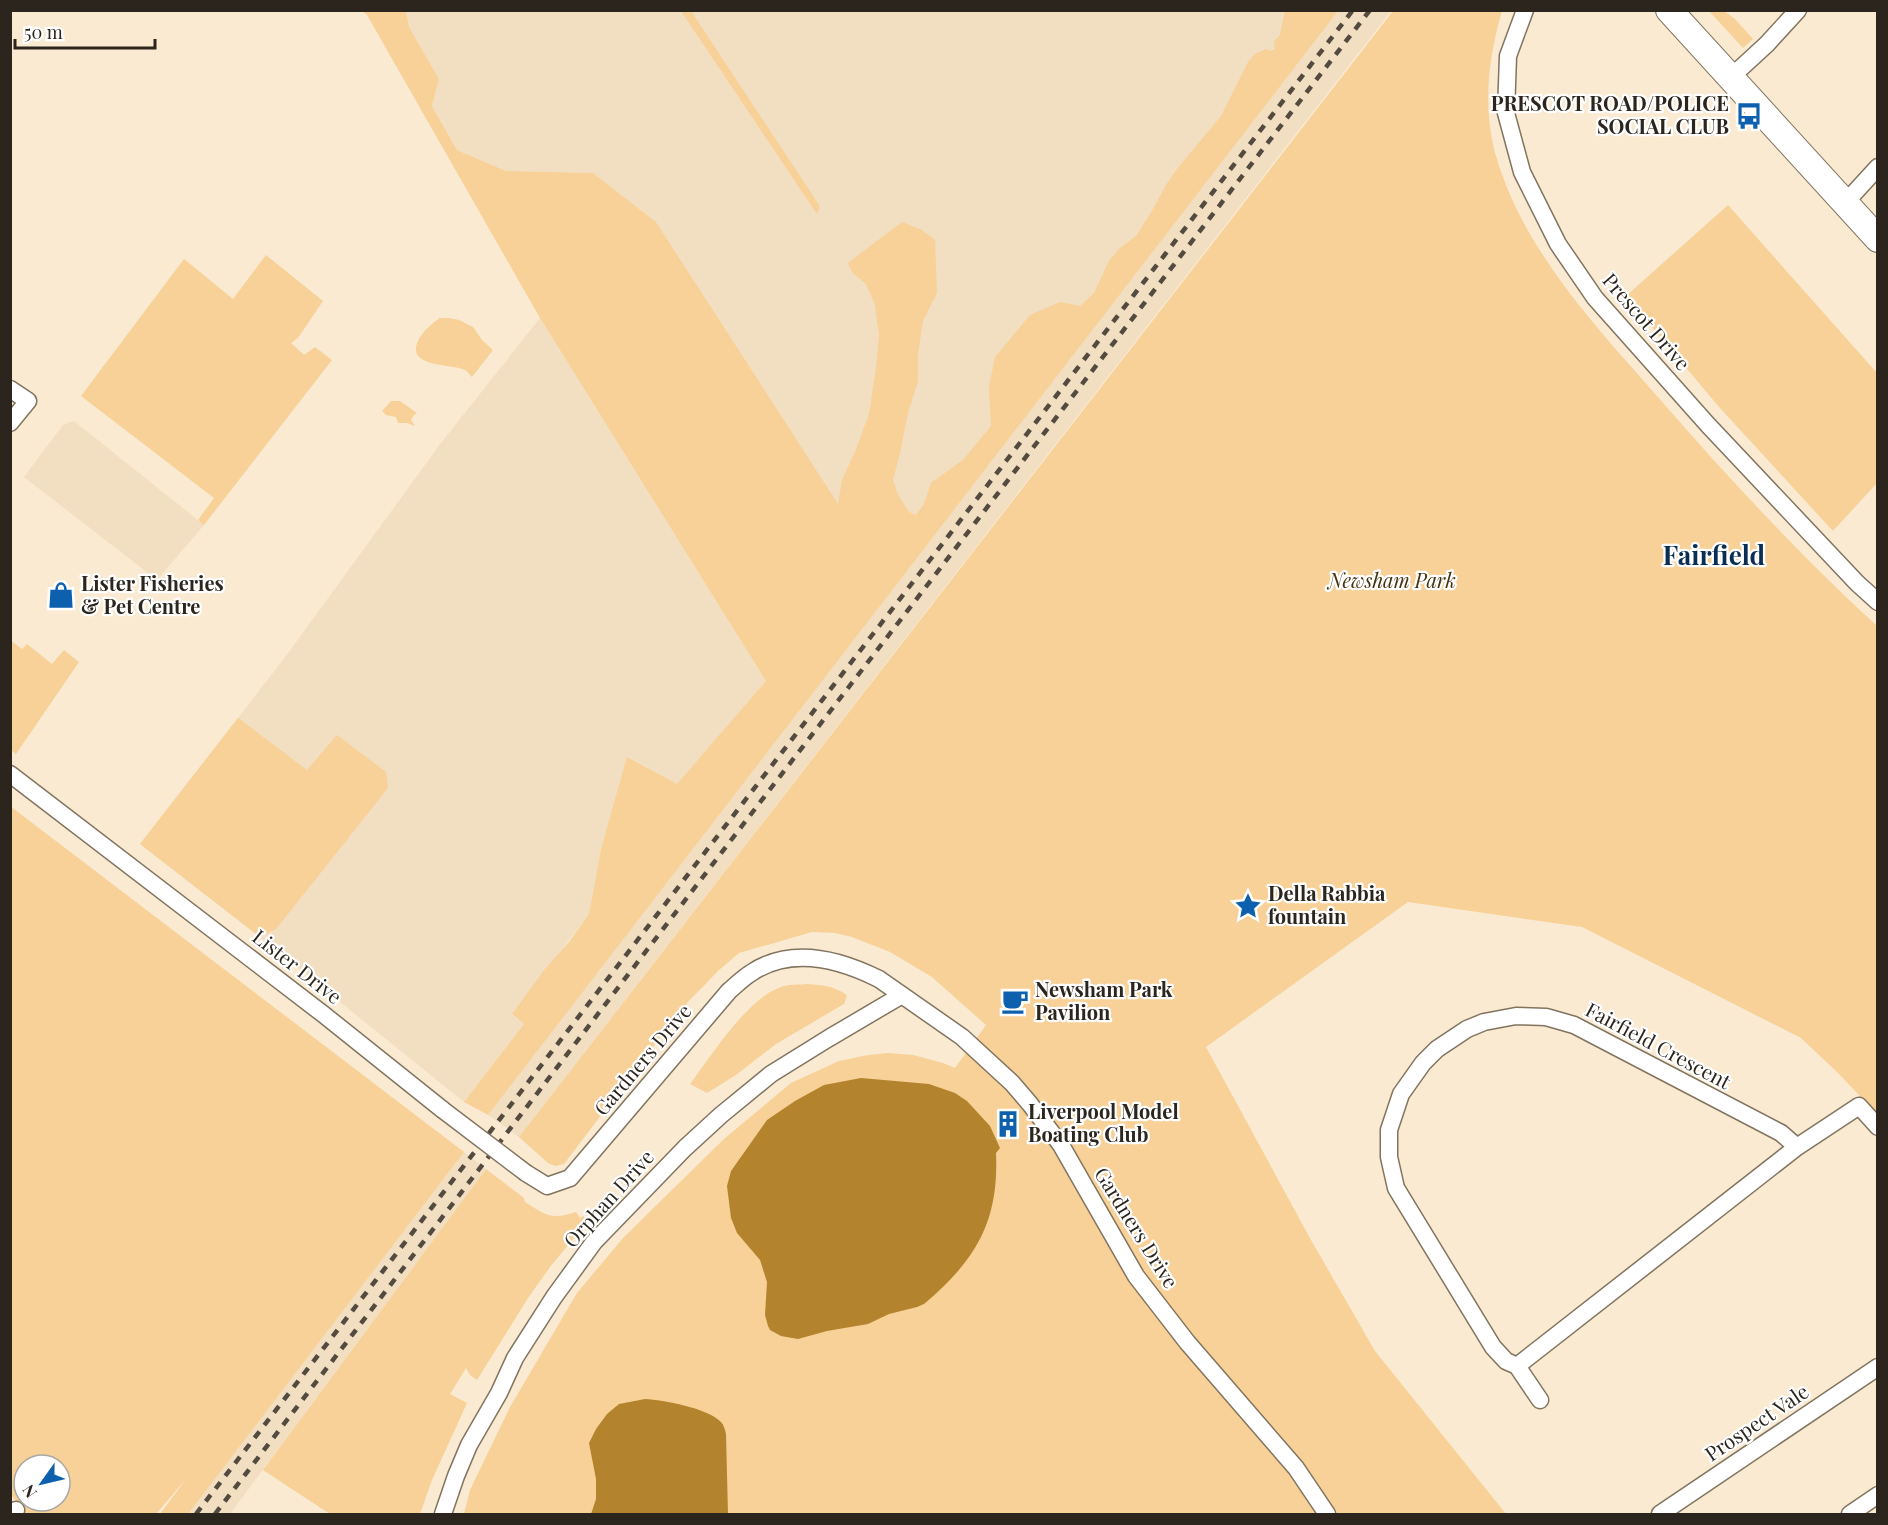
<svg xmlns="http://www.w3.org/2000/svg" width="1888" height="1525" viewBox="0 0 1888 1525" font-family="'Playfair Display',serif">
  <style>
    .built { fill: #f2dec0 }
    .green { fill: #f7d197; fill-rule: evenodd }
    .water { fill: #b4832e }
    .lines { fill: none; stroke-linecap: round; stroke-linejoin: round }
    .street-casing { stroke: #82745f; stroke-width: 19 }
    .primary-casing { stroke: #82745f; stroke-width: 28 }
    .street { stroke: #fff; stroke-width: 16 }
    .primary { stroke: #fff; stroke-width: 26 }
    .rail { stroke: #534b40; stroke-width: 4.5; stroke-dasharray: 8 8; stroke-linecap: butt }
    .street-bridge-casing { stroke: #82745f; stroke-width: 19; stroke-linecap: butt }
    .street-bridge { stroke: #fff; stroke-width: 16 }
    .labels { text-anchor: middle; stroke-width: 4.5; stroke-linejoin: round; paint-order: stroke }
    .poi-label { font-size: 20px; font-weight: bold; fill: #2b251d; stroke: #fff; text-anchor: start }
    .street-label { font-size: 20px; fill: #2b251d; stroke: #fff }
    .park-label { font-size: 20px; font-style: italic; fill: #47320e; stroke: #fff }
    .district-label { font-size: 26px; font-weight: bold; fill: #092e54; stroke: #fff }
  </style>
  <rect width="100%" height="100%" fill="#faead2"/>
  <path class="built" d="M1338,10L1391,11L519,1137L488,1115Z
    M406,11H1312L917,539L838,505L656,222L593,173L506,171L457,150L432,106L439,79L409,27Z
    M540,318L766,681L677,785L628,757L601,849L589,914L512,1015L524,1024L464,1102L256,934L140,844L283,660L441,443Z
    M74,421L204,525L157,580L24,477L63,425Z
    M464,1152L486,1169L230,1514H187Z"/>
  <path class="green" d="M362,11H406L409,27L439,79L432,106L457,150L506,171L593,173L656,222L838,504L842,480L855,452L869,414L876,369L879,335L875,305L866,284L852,272L848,263L902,222L922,230L935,240L937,293L923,321L918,353V381L908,413L900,453L893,480L898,495L909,512L916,515L924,504L931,483L963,460L991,426L989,387L995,357L1030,315L1060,302L1080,306L1094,293L1109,261L1120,248L1136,236L1152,211L1166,185L1177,169L1221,116L1248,62L1255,54L1266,49L1271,51L1275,49L1274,41L1280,35L1285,11H1338L488,1115L464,1102L524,1024L512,1014L545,969L569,942L589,914L601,849L627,757L677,784L766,681L540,318L367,15Z
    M681,11H691L819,205V209L817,214Z
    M1393,11H1502C1489,55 1483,103 1494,149C1521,250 1597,327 1664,404C1731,481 1802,557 1877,626V1114L1838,1073L1801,1038L1582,927L1408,902L1206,1047L1311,1240L1375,1351L1506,1514H464L470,1490L510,1407L577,1293L623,1238L724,1139L791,1083L839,1061L868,1055L888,1053L913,1055L943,1063L955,1068L986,1025L932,977L890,952L852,937L835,933L812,932L739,953L719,970L684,1006L564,1164L555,1166L548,1163L519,1137Z
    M1709,11H1724L1735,19L1753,39L1743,48Z
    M1728,205L1877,373V483L1833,531L1719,407L1626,296Z
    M266,255L323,301L298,338L291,343L304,355L315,347L332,360L204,525L198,520L214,498L81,396L184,259L233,299Z
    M440,318H448L459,320L473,327L482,340L493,350L472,377C471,376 467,371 465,370C453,364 408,368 417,343C421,333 431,324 440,318Z
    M391,401H400L417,413L414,415L411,420L415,426L407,423H398L396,417L386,415L382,411Z
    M10,640L22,649L27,644L52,664L64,650L79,662L16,754L11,750Z
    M238,718L307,770L337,735L386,772L388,788L276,929L266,934H256L140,844Z
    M10,806L464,1152L188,1514H160L186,1479L156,1514H26L11,1495ZM24,1465H60V1501H24Z
    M807,984C822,985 834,986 847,995L844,1004L776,1044L736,1075L707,1093L690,1084C713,1054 748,996 784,986C791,984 800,985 807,984Z
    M486,1169L524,1198L525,1202C547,1216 551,1220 576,1212L580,1218L583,1216L588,1221L550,1267L528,1298L477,1380L470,1375L466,1368L450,1394L467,1403L432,1480L420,1514H330L263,1470Z"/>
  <path class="water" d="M861,1078L929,1084L955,1093L967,1101L990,1126L1000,1148L996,1153C999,1222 976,1260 924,1304L917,1307L889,1314L868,1324L827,1331L798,1339L781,1336L770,1330L768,1326L765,1315L767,1282L760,1260L737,1233L731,1218L727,1186L731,1171L767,1120L795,1101L824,1085Z
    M645,1399C663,1400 708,1408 721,1422C724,1425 725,1430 726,1434L728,1514H591L596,1499V1479L589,1443L596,1429L607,1414L619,1404Z"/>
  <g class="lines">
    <defs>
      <path id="street" d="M1525,10L1508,56L1506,113L1522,172L1558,244L1595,298L1708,425L1857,583L1878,602
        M1730,78L1767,44L1798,10
        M1845,203L1878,167
        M10,389L28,401L10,423
        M10,774L323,1014L443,1110
        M526,1173L547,1186L570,1178L729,991C736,985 743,978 751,973C791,946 839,959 879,979L962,1037L1012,1083L1030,1104L1061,1145L1136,1276L1187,1342L1296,1468L1327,1514
        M1517,1366L1797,1147L1859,1106L1878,1127
        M1540,1400L1517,1366L1506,1361L1493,1347L1396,1188L1389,1157V1130L1401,1094L1423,1063L1437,1049L1467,1029L1484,1022L1516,1016L1546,1017L1574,1025L1781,1133L1797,1147
        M10,1512L16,1510
        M443,1514L456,1476L469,1445L499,1393L515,1358L554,1297L594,1242L685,1148L721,1115L771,1074L829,1038L902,995
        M1660,1514L1878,1367
        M1850,1514L1878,1495"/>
      <path id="primary" d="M1669,10L1878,239"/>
    </defs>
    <use href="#street" class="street-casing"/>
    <use href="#primary" class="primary-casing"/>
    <use href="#street" class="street"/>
    <use href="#primary" class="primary"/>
    <path class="rail" d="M196,1514L1353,10
      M215,1514L771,788L1370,10"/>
    <defs>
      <path id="street-bridge" d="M443,1110L526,1173"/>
    </defs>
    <use href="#street-bridge" class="street-bridge-casing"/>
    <use href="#street-bridge" class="street-bridge"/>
  </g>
  <defs>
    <symbol id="bus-bare" viewBox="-9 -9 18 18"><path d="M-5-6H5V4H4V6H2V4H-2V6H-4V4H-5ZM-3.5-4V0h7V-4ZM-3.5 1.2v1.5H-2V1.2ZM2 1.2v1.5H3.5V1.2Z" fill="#0c60ae" stroke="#fff" stroke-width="2.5" paint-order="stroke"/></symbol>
    <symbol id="shop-bare" viewBox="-9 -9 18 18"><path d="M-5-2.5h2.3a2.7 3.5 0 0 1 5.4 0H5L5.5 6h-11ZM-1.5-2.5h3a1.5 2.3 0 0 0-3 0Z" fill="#0c60ae" stroke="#fff" stroke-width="2.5" paint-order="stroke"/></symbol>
    <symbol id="sight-bare" viewBox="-9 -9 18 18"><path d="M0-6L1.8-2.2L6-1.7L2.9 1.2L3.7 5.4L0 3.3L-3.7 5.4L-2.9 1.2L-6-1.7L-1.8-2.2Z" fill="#0c60ae" stroke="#fff" stroke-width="2.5" paint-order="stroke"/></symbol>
    <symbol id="cafe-bare" viewBox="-9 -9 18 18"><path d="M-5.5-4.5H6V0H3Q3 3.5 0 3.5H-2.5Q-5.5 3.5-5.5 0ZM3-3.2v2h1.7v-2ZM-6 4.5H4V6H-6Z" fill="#0c60ae" stroke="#fff" stroke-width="2.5" paint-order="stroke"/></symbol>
    <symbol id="building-bare" viewBox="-9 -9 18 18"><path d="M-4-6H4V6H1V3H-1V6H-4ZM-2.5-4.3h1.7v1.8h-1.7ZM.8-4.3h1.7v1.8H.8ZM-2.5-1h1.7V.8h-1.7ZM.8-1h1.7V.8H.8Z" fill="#0c60ae" stroke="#fff" stroke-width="2.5" paint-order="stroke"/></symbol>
  </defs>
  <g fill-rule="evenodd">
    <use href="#bus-bare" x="1730" y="97" width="38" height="38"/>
    <use href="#shop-bare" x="42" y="576" width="38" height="38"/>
    <use href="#sight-bare" x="1229" y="887" width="38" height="38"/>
    <use href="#cafe-bare" x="996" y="982" width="38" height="38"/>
    <use href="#building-bare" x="989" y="1105" width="38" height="38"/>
  </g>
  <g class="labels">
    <g class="poi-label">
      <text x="1729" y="111" text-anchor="end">PRESCOT ROAD/POLICE<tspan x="1729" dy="23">SOCIAL CLUB</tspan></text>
      <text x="81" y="591">Lister Fisheries<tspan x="81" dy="23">&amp; Pet Centre</tspan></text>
      <text x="1268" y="901">Della Rabbia<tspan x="1268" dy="23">fountain</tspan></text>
      <text x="1035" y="997">Newsham Park<tspan x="1035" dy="23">Pavilion</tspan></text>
      <text x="1028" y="1119">Liverpool Model<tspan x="1028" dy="23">Boating Club</tspan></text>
    </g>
    <g class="street-label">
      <text transform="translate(1646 322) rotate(49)" y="7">Prescot Drive</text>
      <text transform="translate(297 967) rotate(38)" y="7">Lister Drive</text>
      <text transform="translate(1658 1046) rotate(28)" y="7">Fairfield Crescent</text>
      <text transform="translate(643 1060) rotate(-50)" y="7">Gardners Drive</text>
      <text transform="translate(609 1199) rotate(-48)" y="7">Orphan Drive</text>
      <text transform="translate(1136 1228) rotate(58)" y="7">Gardners Drive</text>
      <text transform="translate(1757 1423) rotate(-34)" y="7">Prospect Vale</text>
    </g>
    <g class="park-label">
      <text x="1392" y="588">Newsham Park</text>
    </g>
    <g class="district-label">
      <text x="1714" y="565">Fairfield</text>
    </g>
  </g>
  <rect width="1888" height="1525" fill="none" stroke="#2b251d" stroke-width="24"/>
  <g transform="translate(42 1483) rotate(236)"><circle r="28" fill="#ffffff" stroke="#aaa8a5" stroke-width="1.5"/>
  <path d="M0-4.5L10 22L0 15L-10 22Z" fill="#0c60ae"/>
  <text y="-9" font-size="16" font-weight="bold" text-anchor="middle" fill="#2b251d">N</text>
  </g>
  <path d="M15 39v9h140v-9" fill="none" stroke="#2b251d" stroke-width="3"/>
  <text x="24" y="39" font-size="18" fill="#2b251d" stroke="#ffffff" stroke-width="4.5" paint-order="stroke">50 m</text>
</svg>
